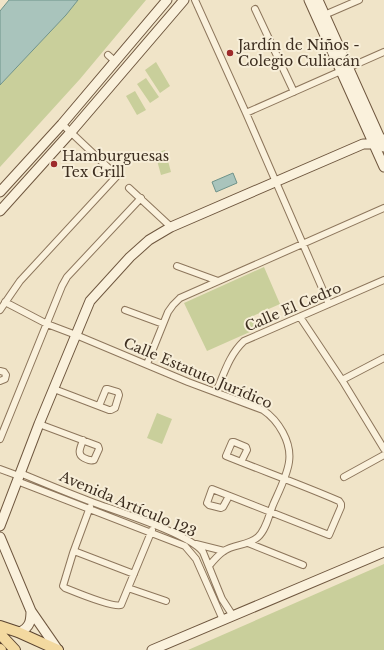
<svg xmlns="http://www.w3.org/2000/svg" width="384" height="650" viewBox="0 0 384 650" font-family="'Libre Baskerville',serif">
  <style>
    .green { fill: #c9cf9b }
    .water { fill: #a9c4bc; stroke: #6f938a }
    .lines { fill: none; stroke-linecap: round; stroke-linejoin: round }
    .street-casing { stroke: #8d765c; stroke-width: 8 }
    .secondary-casing { stroke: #6f573f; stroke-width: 11 }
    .primary-casing { stroke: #5b4430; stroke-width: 12 }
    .street { stroke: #faf1dc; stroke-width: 6 }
    .secondary { stroke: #faf1dc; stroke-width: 9 }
    .primary { stroke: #f3d9a0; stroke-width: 10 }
    .poi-dot { fill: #9e2a2b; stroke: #f7eed8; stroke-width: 1.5 }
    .labels { text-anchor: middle; stroke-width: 4; stroke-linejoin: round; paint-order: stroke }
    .poi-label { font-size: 14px; fill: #3d2e20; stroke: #f7eed8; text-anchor: start }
    .street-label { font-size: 14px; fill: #3d2e20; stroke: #f7eed8 }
  </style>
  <rect width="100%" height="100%" fill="#f0e4c8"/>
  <path class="green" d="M78,0H146L80,79L0,167V85L66,15Z
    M156,62L170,86L160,93L145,70Z
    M146,78L159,97L150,103L137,84Z
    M135,91L146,110L137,115L126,96Z
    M165,150L171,172L161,175L155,153Z
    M264,267L280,304L253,316L259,328L207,351L184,303Z
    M157,413L172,419L162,444L147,438Z
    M384,564V650H188Z"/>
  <path class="water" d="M9,0H78L66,15L0,85V11Z
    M233,173L237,183L216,192L212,182Z"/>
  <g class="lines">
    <defs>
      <path id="street" d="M195,0L246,113L329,304
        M255,9L294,92
        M322,16L359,0
        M108,55L116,62
        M246,113L384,52
        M129,188L171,227
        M177,266L218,281
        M5,302L47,324L76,335L188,382L263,410C278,420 292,442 289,462C287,476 279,491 273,505C269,515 266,530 258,537C248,546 234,544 224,551C218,555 213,561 209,566
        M0,310L20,281L117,176L62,124
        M125,310L163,324
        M300,317L342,380L384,449
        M147,364L168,312L173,305L180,298L384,208
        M0,371L4,372L6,375L5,379L0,381
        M342,380L384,358
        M54,389L109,410H111L115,408L119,395L118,392L108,389H106L99,406
        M216,392C224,374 229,355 244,341L384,280
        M39,424L98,446L99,449L94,460C90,461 88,460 84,458C76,454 81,447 83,440
        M0,439L62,286L67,277L141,198
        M0,469L19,476
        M20,473C44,483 68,493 92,502C116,511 190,534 203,552L222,599L233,616
        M344,477L384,455
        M17,481L185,546L196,559L223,620
        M229,496L223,507L221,508L209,505L207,503L212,489L329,535L341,507V504L339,501C302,485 263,471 226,456L232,442H234L246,447L247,450L241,462
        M90,507L73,553L63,586L65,588C75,592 113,608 121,605L152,530
        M248,543L303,565
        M196,544L224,551
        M74,551L134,574
        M128,588L166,601"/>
      <path id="secondary" d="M309,0L384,167
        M318,0L384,147
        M0,192L62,124L167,0
        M0,211L71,132L184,0
        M0,526L39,424L90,301L130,257L149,240L171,227L363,144H374L384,139
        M0,537L31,611L58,650
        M18,632H20C30,627 31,621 31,611
        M152,650L384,552"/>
      <path id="primary" d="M0,626L18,632L58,650
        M0,634L15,650
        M0,649L1,650"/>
    </defs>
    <use href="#street" class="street-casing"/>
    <use href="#secondary" class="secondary-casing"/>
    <use href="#primary" class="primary-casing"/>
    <use href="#street" class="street"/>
    <use href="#secondary" class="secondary"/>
    <use href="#primary" class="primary"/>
  </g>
  <g class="poi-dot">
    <circle cx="230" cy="53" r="4"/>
    <circle cx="54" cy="164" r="4"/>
  </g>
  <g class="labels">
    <g class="poi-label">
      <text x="238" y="50">Jardín de Niños -<tspan x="238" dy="16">Colegio Culiacán</tspan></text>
      <text x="62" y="161">Hamburguesas<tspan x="62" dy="16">Tex Grill</tspan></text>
    </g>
    <g class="street-label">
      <text transform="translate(293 307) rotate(-23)" y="5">Calle El Cedro</text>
      <text transform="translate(198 373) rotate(23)" y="5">Calle Estatuto Jurídico</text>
      <text transform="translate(128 504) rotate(23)" y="5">Avenida Artículo 123</text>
    </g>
  </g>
</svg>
